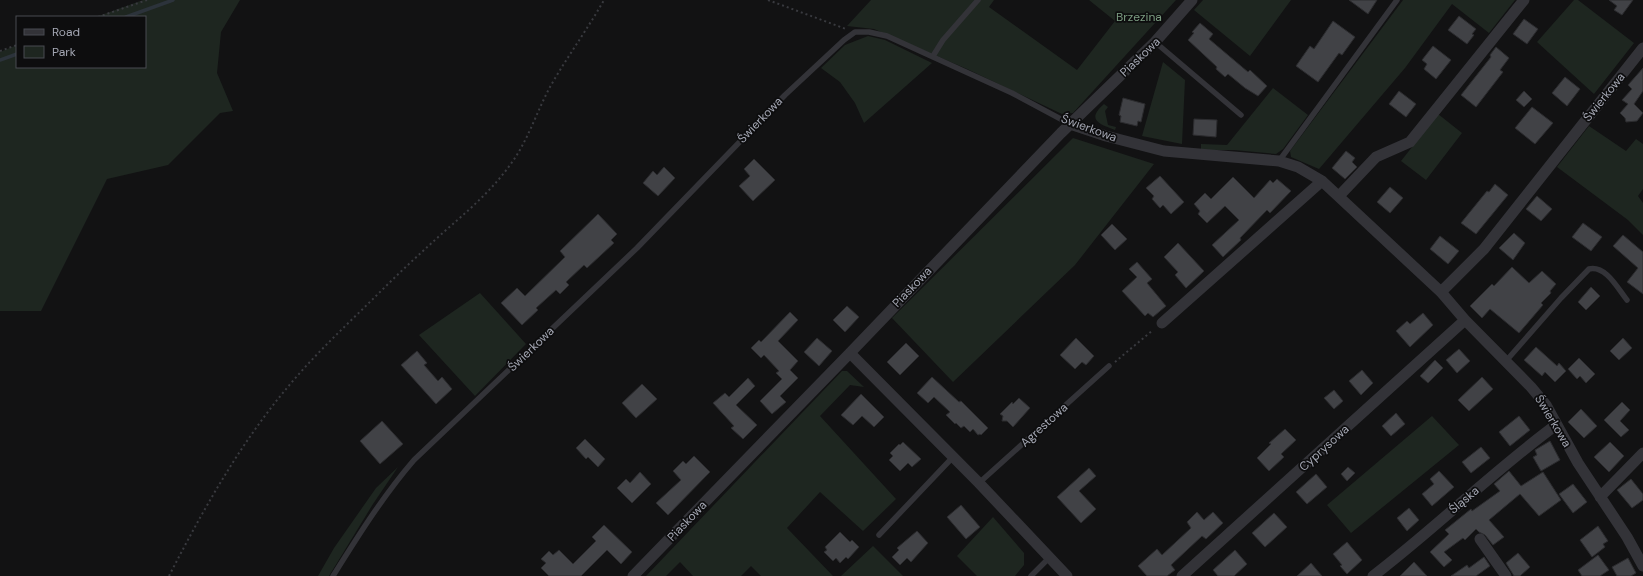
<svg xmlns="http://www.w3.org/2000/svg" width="1643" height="576" viewBox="0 0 1643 576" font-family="'DM Sans',sans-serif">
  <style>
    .green { fill: #1e2620 }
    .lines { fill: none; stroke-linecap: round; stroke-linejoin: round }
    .stream { stroke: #2c333b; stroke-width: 3.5 }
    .building { fill: #414246; stroke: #2c2c2f }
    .path { stroke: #393a3f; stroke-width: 2; stroke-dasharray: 2 3; stroke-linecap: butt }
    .service { stroke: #333338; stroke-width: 5.5 }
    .minor { stroke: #333338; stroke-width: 11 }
    .labels { text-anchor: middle; stroke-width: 3.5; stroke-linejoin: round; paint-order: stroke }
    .park-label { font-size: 12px; fill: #7c9d82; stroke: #0d0d0e }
    .street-label { font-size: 12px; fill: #a4a7b3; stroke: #0d0d0e }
  </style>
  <rect width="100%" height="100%" fill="#121213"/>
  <path class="green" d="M143,0H240L221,32L217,73L233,111L220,113L168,165L107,179L41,311H0V52L17,45V67H145V17H96Z
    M871,0H994L989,7L1077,70L1115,21L1089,0H1176L1073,113L1062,114L967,69L874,29L847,26Z
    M1203,0H1291L1250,56L1194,10Z
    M1403,0H1515L1489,33L1452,4L1405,68L1319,169L1291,157L1290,151Z
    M1574,0H1578L1634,43L1594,94L1537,42Z
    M868,36L885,40L932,63L864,123L855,103L840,82L821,68L845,45Z
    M1163,62L1185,80L1182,144L1142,136Z
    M1273,88L1308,115L1283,149L1276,154L1234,150H1201V144L1227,145Z
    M1104,104L1108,107L1105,111L1108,125L1116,127L1115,130C1099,124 1086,120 1104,104Z
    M1438,114L1462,133L1426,180L1401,161Z
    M1589,126L1626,151L1636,139L1643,144V189L1638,196L1643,203V235L1628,220L1557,167Z
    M1073,138L1154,164L1075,265L953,382L892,318Z
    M480,293L526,344L475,396L419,335Z
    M842,371H847L864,387L850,385L820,416L896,499L863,531L820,492L787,528L833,576H761L751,566L741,576H693L680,562L666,576H646Z
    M1432,416L1459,445L1351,533L1327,505Z
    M398,467L373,504L329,576H318L334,548L376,488Z
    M993,517L1024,553V565L1015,576H977L957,556Z
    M873,546L903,576H841Z"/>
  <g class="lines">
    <path class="stream" d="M126,17L173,0
      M0,60L17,54"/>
  </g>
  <path class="building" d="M1349,0H1377L1368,14Z
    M1609,0H1633L1622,15L1614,10L1617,6Z
    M1459,16L1476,29L1472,34L1474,35L1467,44L1448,30Z
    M1524,19L1538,29L1527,44L1513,34Z
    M1333,21L1355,37L1342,55L1339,53L1318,82L1296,66L1310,46L1314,49Z
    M1200,23L1213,34L1209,39L1248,72L1250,70L1267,86L1258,96L1245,88L1228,74L1225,77L1216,69L1217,67L1188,40L1194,33L1192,32Z
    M1433,46L1451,60L1436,79L1424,69L1427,64L1422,60Z
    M1496,47L1509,58L1500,70L1503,72L1476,107L1461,95L1491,57L1490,55Z
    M1643,68V91L1634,104L1643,113L1637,121L1626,122L1625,118L1620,113L1628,104L1622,100L1632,89L1628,85Z
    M1565,77L1580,89L1567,106L1552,93Z
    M1399,91L1416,104L1406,117L1389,104Z
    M1524,91L1532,99L1524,107L1516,100Z
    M1123,98L1145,104L1141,122L1138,121L1137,126L1120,122L1121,116L1119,115Z
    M1532,107L1553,123L1535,144L1515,128Z
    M1194,119L1217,120L1216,137L1193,135Z
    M1346,151L1355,158L1352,162L1357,167L1345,179L1332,168Z
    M754,159L775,180L753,201L739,186L750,176L744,169Z
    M664,167L675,178L658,196L643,183L653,171L657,175Z
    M1160,176L1184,202L1171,214L1163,205L1160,208L1152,199L1154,196L1146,188Z
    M1233,177L1254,198L1270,180L1273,183L1277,179L1291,191L1270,213L1267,210L1240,238L1241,240L1223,257L1212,245L1239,220L1225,206L1207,223L1198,214L1200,211L1194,204L1205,193L1211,199Z
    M1495,184L1508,195L1476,234L1461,223L1487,191L1489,192Z
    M1390,187L1403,198L1390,213L1377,202Z
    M1537,196L1552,209L1541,221L1526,209Z
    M598,214L617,234L611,240L614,243L587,268L584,265L566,282L569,285L560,294L556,290L536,308L538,310L522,325L501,303L517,288L525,296L565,257L560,251Z
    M1583,223L1602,237L1591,251L1572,237Z
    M1112,224L1127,239L1115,250L1101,235Z
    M1514,233L1525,243L1513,260L1499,248Z
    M1623,235L1643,252V294L1627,282L1638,268L1613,246Z
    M1440,236L1459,251L1448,264L1430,249Z
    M1178,243L1204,271L1186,288L1175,275L1178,272L1164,257Z
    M1137,262L1152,279L1147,283L1166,306L1153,317L1148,313L1145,316L1122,291L1137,277L1129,269Z
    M1512,267L1529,283L1542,271L1556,284L1550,291L1551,293L1541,303L1543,305L1519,333L1490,309L1482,318L1470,306L1492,284L1494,286Z
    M1591,287L1600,296L1586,310L1578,302Z
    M847,306L859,317L845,332L833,320Z
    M790,312L798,320L778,341L798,361L790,370L798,378L780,396L786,402L772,414L760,401L782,379L776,373L779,371L764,355L761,358L751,348L759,340L761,342Z
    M1423,313L1433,325L1410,347L1396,331L1407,321L1410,324Z
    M817,338L832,351L819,366L804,352Z
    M1076,338L1094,356L1086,365L1082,362L1075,369L1060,355Z
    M1623,338L1632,348L1619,360L1610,351Z
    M906,343L919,356L900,375L887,362Z
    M1536,347L1557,366L1559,363L1566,371L1555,382L1545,372L1542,376L1524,360Z
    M1459,349L1470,361L1457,373L1446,360Z
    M417,351L427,363L424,365L438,381L442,377L452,389L436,404L401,365Z
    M1579,358L1595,374L1586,383L1580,376L1577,379L1568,369Z
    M1435,360L1443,368L1428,383L1420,376Z
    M1362,370L1373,383L1361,395L1349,381Z
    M932,377L959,402L961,401L988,428L981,435L980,434L978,435L973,429L970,432L964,426L961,428L956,423L955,424L946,415L950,412L934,397L928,403L917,393Z
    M1482,377L1493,389L1469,411L1458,400Z
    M748,378L755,386L736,405L757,425L743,439L731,428L734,426L713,403L725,393L729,397Z
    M642,384L657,399L636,418L622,403Z
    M1334,390L1343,401L1334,409L1324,398Z
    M861,394L884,417L874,427L862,416L853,425L841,415Z
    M1019,398L1030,408L1013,427L1007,421H1002L1003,416L1000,414L1012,402L1013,404Z
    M1622,402L1630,410L1620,421L1629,430L1621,437L1604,420Z
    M1581,409L1597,426L1584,438L1568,422Z
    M1396,413L1405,424L1391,436L1382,426Z
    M1519,416L1530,430L1510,446L1499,432Z
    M382,421L403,444L380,464L360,441Z
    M1285,429L1296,440L1281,454L1284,457L1269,471L1257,458L1271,444L1269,443Z
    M585,439L605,459L598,467L588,457L586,459L576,448Z
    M1550,441L1560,460L1541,471L1533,457L1537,455L1535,450Z
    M903,442L921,459L912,467L908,463L900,471L889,460L893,456L890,453L899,444L900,445Z
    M1610,442L1624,456L1609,472L1594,457Z
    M1481,447L1490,458L1471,473L1462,462Z
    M694,456L710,472L668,515L656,503L681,480L673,471L683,461L686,464Z
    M1348,467L1355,473L1347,481L1341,474Z
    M1089,468L1096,476L1079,491L1096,509L1081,523L1057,497Z
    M1439,471L1454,487L1432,506L1422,494L1434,484L1430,479Z
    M1509,471L1521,486L1543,472L1561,500L1539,516L1520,494L1489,520L1504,537L1493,545L1485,535L1479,532L1476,529L1465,540L1463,538L1444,552L1452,560L1444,567L1430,552L1449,534L1445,530L1471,509L1472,511L1500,491L1494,484Z
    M640,472L651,484L632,503L617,488L626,479L630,483Z
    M1316,474L1327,487L1307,504L1296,492Z
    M1631,479L1643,494V500L1632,508L1617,490Z
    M1573,484L1587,502L1573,513L1559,494Z
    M961,505L980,527L966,539L947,517Z
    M1409,508L1419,520L1407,531L1397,518Z
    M1197,512L1204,520L1213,512L1223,523L1206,539L1202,536L1171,565L1175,570L1167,576H1147L1138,566L1157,549L1162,555L1191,528L1187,522Z
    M1274,513L1287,527L1265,547L1252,533Z
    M604,525L632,552L621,564L607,550L581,576H549L541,568L546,563L541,559L549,551L553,555L559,550L573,564L596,541L592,537Z
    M1598,526L1608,541L1603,544L1605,547L1592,557L1580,540Z
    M917,531L928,543L911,562L907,558L900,565L892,557L899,550L897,548Z
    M840,532L850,542L852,540L859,547L848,559L846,557L840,563L836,558L833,561L824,552L827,550L825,547Z
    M1347,542L1362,560L1347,574L1340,566L1342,565L1333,554Z
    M1235,550L1247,564L1234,576H1218L1213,570Z
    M1518,553L1530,567L1520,576H1514L1506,563Z
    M1598,555L1609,570L1600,576H1582L1578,570Z
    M1484,557L1490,566L1476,576H1451L1467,565L1469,568Z
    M1628,558L1636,573L1631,576H1617L1612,567Z
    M1414,562L1427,576H1400Z
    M1311,563L1322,576H1297Z"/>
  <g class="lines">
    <path class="path" d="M768,0L846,29
      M98,17L147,0
      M0,51L17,45
      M1115,362L1153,330
      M169,576C204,508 242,440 292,382C320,349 352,320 382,290C403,269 424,250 446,230C469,210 492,190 510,165C528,141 536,113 550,87C567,57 587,30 604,0"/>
    <path class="service" d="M1155,42L1241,115
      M933,56L943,40L978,0
      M1279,161L1397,0
      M1506,361L1561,298L1589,269C1606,265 1618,289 1627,300
      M979,483L1109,366
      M879,535L953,457
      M333,576C358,536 383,496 414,460L637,248L785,95L844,40L855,32H869L887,36L1012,93L1070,124
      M1031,576L1049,558"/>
    <path class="minor" d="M1070,124L1106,136L1164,151L1279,161L1298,167L1322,181L1441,292L1465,320L1531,387L1546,405L1578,463L1627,537L1643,566
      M1339,196L1376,157L1410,142L1524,0
      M1441,292L1484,249L1643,48
      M1162,323L1322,181
      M850,353L979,483L1067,576
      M1600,497L1643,453
      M1480,539L1506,576
      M633,576L850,353L1061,133L1155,42L1192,0
      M1182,576L1465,320
      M1373,576C1436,528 1492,472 1556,425"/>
  </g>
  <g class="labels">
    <g class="park-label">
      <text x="1139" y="21">Brzezina</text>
    </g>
    <g class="street-label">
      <text transform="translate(1140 57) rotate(-44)" y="4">Piaskowa</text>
      <text transform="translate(1604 97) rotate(-51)" y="4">Świerkowa</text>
      <text transform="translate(760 120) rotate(-46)" y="4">Świerkowa</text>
      <text transform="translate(1089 128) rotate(20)" y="4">Świerkowa</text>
      <text transform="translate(912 287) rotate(-46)" y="4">Piaskowa</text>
      <text transform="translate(531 349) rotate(-44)" y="4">Świerkowa</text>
      <text transform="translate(1553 421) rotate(59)" y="4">Świerkowa</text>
      <text transform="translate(1044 425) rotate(-42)" y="4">Agrestowa</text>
      <text transform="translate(1324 448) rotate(-42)" y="4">Cyprysowa</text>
      <text transform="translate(1464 500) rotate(-40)" y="4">Śląska</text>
      <text transform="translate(687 521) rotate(-46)" y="4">Piaskowa</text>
    </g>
  </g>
  <rect x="16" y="16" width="130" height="52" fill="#0d0d0e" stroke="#494b50"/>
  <rect x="24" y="29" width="20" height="6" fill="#333338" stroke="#494b50"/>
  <text x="52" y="36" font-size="12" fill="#a4a7b3">Road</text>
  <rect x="24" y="46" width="20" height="12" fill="#1e2620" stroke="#494b50"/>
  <text x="52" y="56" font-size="12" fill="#a4a7b3">Park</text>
</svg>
